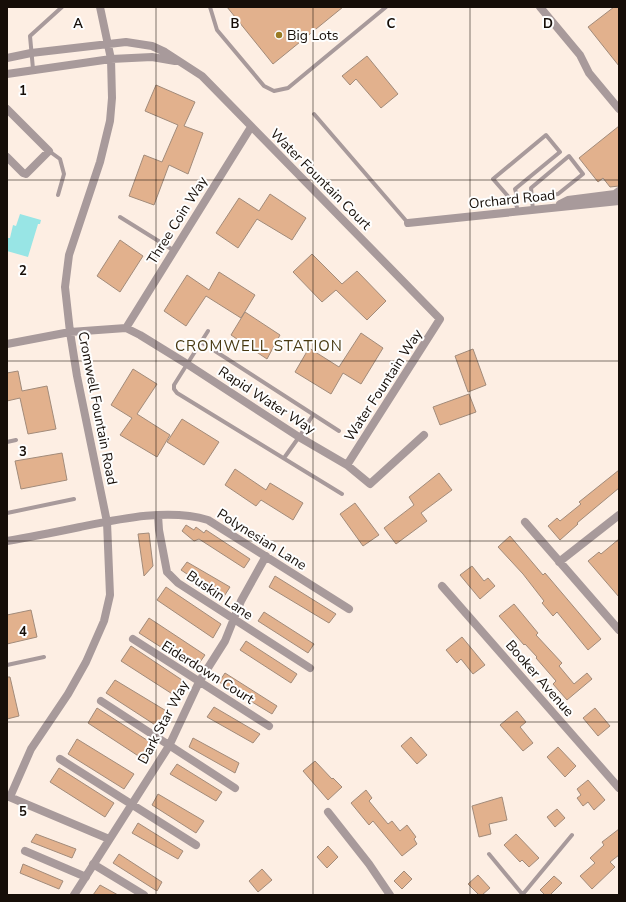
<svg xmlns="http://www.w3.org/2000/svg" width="626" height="902" viewBox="0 0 626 902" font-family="'Nunito Sans',sans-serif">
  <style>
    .water { fill: #98e5e5 }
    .building { fill: #e2b18d; stroke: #a28b7a }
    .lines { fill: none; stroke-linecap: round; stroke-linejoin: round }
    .lane { stroke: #a89a9b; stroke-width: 4 }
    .street { stroke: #a89a9b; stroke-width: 8 }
    .grid { fill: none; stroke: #160e08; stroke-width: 1; stroke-opacity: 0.55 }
    .poi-dot { fill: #997a23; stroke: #fefefe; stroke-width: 1.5 }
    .labels { text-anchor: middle; stroke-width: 4; stroke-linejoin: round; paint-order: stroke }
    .poi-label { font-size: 14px; fill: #160e08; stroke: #fefefe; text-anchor: start }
    .street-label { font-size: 14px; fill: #160e08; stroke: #fefefe }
    .neighbourhood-label { font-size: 15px; letter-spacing: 1px; fill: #483911; stroke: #fefefe }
    .grid-label { font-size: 13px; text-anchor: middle; font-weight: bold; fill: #160e08; stroke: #fefefe; stroke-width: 4; stroke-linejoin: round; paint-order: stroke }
  </style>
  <rect width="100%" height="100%" fill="#fdeee3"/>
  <path class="water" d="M20,214L41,220L40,224H38L28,257L7,251V238H10L13,225L16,226Z"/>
  <path class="building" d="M227,7H343L273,64Z
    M614,7H619V66L588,27Z
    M367,56L398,94L381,108L356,79L350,85L342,76Z
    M156,85L195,102L184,126L203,133L188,174L169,165L154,205L129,196L144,155L162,162L178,125L145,111Z
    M619,126V186L610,187L603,178L598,182L579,158Z
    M270,194L306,218L292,240L257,219L238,248L216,233L239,198L259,211Z
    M120,240L143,256L120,292L97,276Z
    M312,254L342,284L357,271L386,301L367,320L336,290L322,302L293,272Z
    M219,272L255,295L241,318L206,296L186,326L164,311L187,275L209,290Z
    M245,312L280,335L267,359L231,335Z
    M361,333L383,348L361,384L343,373L331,394L295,372L309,348L339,367Z
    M473,349L486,385L468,392L455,356Z
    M133,369L157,384L137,414L170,435L157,457L120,435L132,418L111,405Z
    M18,371L22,391L47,386L56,429L28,434L20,398L7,401V373Z
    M469,394L476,412L440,425L433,407Z
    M182,419L219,442L204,465L167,442Z
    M62,453L67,480L21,489L15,461Z
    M235,469L266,490L270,483L303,503L293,520L261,500L256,506L225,485Z
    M619,470V488L577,523L578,524L560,540L548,526L557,518L560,521L581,504L579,502Z
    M439,473L452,490L421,513L427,521L396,544L384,528L414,505L409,497Z
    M355,503L379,535L363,546L340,514Z
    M186,525L194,530L196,527L204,533L206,530L250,559L244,568L199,539L194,541L182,531Z
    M149,533L153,566L144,576L138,534Z
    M510,536L543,575L545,573L601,639L588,650L557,612L553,616L542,603L544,601L523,574L498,547Z
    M619,539V597L588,561L599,552L601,554Z
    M187,562L230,587L223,598L181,570Z
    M472,566L484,581L488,578L495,586L480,599L460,575Z
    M275,576L336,614L329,623L269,587Z
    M166,587L221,624L213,638L157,600Z
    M514,604L538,633L536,635L562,663L559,666L574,684L587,673L592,679L567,700L553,684L556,681L536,658L537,657L525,644L524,645L499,616Z
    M31,610L37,637L7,644V615Z
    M264,612L314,644L308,653L258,621Z
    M149,618L205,655L195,669L139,633Z
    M462,637L485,665L473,674L461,659L457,663L446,650Z
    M246,641L297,674L291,683L240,650Z
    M131,646L185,682L177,697L121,661Z
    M225,673L277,706L272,714L219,682Z
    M7,677H10L19,716L7,719Z
    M115,680L173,715L163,730L106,693Z
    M214,707L260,734L253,743L207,717Z
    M97,708L153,744L143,759L88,723Z
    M595,708L610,726L598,736L583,718Z
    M517,711L526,722L520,727L533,743L523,751L500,725Z
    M411,737L427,755L417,764L401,746Z
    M193,738L239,763L235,773L189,747Z
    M77,739L134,774L124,789L68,754Z
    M558,747L576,766L565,777L547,757Z
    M315,761L332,779L333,778L342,787L328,800L303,771Z
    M177,764L222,792L216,801L170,774Z
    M59,768L114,803L105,817L50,782Z
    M588,780L605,800L594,810L588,802L583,806L577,798L581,795L577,789Z
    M366,790L372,798L369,801L388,824L392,821L400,831L407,825L416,837L414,839L417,844L402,856L373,821L369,825L351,803Z
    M158,794L204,821L196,833L152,805Z
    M502,797L507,820L489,824L491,834L479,837L472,806Z
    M557,809L565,818L555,827L547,817Z
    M138,823L183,851L178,859L132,833Z
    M619,829V855L610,862L615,867L592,889L580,876L595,863L590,858L604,845L602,842Z
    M36,834L76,849L72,858L31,842Z
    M516,834L539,858L529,867L522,860L520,862L504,845Z
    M328,846L338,857L327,868L317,857Z
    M119,854L162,882L157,891L113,863Z
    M23,864L63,881L59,889L20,873Z
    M262,869L272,880L258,892L249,881Z
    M404,871L412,879L402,889L394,881Z
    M478,875L490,888L482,895H479L468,884Z
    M554,876L562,883L550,895H545L540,890Z
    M100,885L118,895H93Z"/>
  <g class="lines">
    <path class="lane" d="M210,7L217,30L264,86L274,91L288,88L386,7
      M33,69L30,36L62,7
      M314,114L408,223
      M49,151L60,159L64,174L58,195
      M532,198L558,194L583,174L569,156L531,188L533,210
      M516,204L513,202L493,179L546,135L560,152L515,189L518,200L516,204L518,211
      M120,217L173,250
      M208,331L174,385V389L177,393L342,494
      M201,342L339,431
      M7,442L16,440
      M284,458L299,437L313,415
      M7,513L74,499
      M7,665L44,657
      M489,854L523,895
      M523,894L572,835"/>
    <path class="street" d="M540,7L580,55L589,73L619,109
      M7,58L31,53L126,42L152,46L165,52L202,76L440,319L347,465
      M7,74L111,59L152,57L175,61
      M7,109L49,151L26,174L23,173L7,157
      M560,204L568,200L615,194L619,191
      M408,223L619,201
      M126,328L251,127
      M7,344L70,332L126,328L140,335L187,364L299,437L347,465L370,484L424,435
      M158,515L159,530L167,572L178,583L310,668
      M525,522L619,630
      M7,541C31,537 56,532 80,527C119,519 169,508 208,520L349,609
      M559,562L619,515
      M442,586L619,788
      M133,639L269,726
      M101,701L235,788
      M60,759L196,845
      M7,796L109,839
      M10,797L31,749L68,694L86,662L104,621L110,595L107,522L77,376L70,332L65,287L69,255L100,162L110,121L112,98L111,59L100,7
      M328,812L369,864L390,895
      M25,851L86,877
      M93,864L144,895
      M74,895L169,746L199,682L225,641L241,601L266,556"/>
  </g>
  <path class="grid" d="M156,7V895M313,7V895M470,7V895M7,180H619M7,361H619M7,541H619M7,722H619"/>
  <circle class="poi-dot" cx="279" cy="35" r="4"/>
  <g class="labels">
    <g class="poi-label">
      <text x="287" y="40">Big Lots</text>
    </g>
    <g class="street-label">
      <text transform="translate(321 179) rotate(45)" y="5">Water Fountain Court</text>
      <text transform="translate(512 199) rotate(-6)" y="5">Orchard Road</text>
      <text transform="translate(177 220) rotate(-58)" y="5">Three Coin Way</text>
      <text transform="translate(383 385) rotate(-57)" y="5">Water Fountain Way</text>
      <text transform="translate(267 400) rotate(33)" y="5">Rapid Water Way</text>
      <text transform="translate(98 408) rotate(79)" y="5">Cromwell Fountain Road</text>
      <text transform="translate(262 539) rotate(32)" y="5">Polynesian Lane</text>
      <text transform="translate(220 595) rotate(34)" y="5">Buskin Lane</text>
      <text transform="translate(208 672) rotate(32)" y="5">Eiderdown Court</text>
      <text transform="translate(540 678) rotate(49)" y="5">Booker Avenue</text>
      <text transform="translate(163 722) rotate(-62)" y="5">Dark Star Way</text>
    </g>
    <g class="neighbourhood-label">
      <text x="259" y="351">CROMWELL STATION</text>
    </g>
  </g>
  <g class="grid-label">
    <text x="78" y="28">A</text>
    <text x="235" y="28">B</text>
    <text x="391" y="28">C</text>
    <text x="548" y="28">D</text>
    <text x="23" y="95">1</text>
    <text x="23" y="275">2</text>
    <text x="23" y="456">3</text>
    <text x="23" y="636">4</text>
    <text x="23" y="816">5</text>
  </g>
  <rect width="626" height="902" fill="none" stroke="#160e08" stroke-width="16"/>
</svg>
